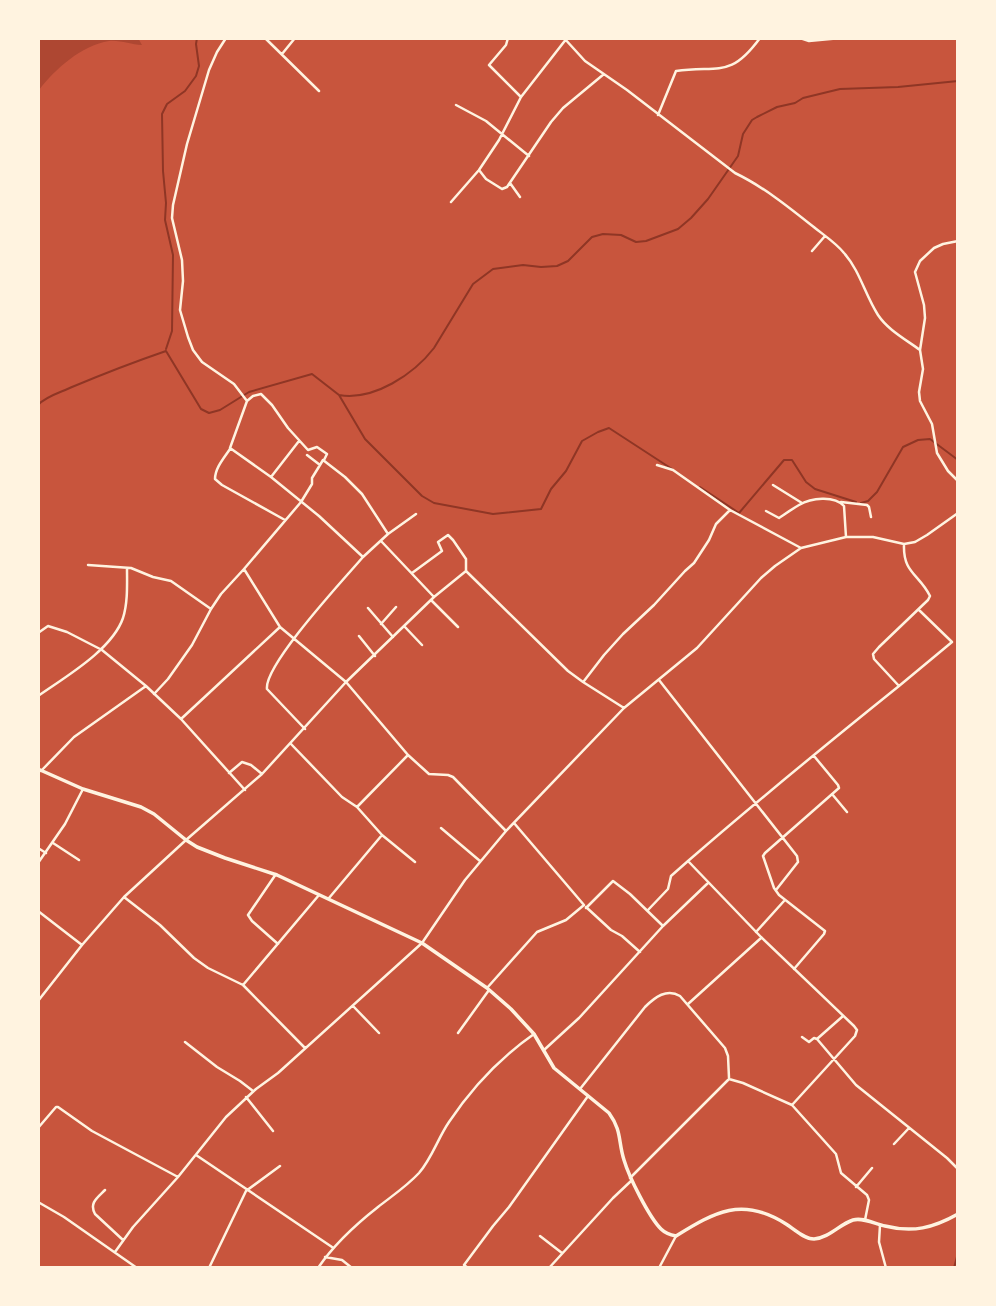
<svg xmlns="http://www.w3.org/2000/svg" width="996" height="1306" viewBox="0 0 996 1306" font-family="'Fira Sans Condensed',sans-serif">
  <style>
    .green { fill: #ae4732 }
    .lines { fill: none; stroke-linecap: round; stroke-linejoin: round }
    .stream { stroke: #8f3625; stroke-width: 2 }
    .minor { stroke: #fff3e0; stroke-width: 2.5 }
    .tertiary { stroke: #fff3e0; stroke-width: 3.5 }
  </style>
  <rect width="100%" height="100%" fill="#c8553d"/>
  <path class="green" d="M138,38L142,45C131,45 121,40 109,41C82,45 55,69 39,90V39Z"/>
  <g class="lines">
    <path class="stream" d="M166,349L172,331L173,255L165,220L166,203L163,171L162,114L167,104L185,91L196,76L199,66L196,44L197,38
      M339,395C374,401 414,374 434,348L473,284L493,269L523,265L541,267L557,266L568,261L592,237L603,234L621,235L636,242L646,241L678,229L691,218L708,199L738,156L743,134L752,120L757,117L777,107L795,103L803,98L840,89L898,87L958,81
      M38,405C46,396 62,392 72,387C103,374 134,362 166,351L201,409L209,413L220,410L249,392L312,374L339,395L365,439L422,496L434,503L493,514L541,509L551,489L566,471L582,441L598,432L609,428L672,469
      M700,487L739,513L784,460H792L806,482L815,489L856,502
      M861,503L868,501L877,492L903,447L918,440L930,439L958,460
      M954,1268L958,1253"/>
    <path class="minor" d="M226,38L217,52L209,70L187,144L173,205L172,218L182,260L183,281L180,310L188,337L193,350L202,362L234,384L247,401L230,448L271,477L319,516L363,557L388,534L416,514
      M265,38L319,91
      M508,38L506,45L489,65L521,97
      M564,38L585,61L627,90L735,173C764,187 790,208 815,228C825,236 836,243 844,253C860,271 865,295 878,315C888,330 905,339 920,350
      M567,38L521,97L499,140L479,170L486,179L502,189L507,187L551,122L563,108L604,74
      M800,38L809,41L841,38
      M282,54L295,38
      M456,105L486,121L529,156
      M658,115L676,71C719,65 730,79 760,38
      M510,183L520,197
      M451,202L479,170
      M958,241L943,244L934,248L920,261L915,272L924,305L925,318L920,350L923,369L919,392L920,401L932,424L937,453L948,471L958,481
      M812,251L825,236
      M247,401L253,396L261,394L272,405L288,428L308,450L317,447L327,454L324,460
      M230,449C224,458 215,468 215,479L222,485L285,520
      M307,455L320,465L323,460L345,477L362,494L388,534
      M657,465L673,470L730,510L801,548
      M271,477L299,441
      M773,485L802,503
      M301,502L244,569L280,627L346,682L408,755L357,807L382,835L415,862
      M301,502L312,484V478L320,465
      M841,502L867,505L869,507L871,517
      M766,511L779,518C785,514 792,509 799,505C811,498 834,495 844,506L846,537
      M381,541L434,597
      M88,565L131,568L153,577L171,581L211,609
      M412,573L442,551L438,542L448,535L453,540L466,559V571
      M431,600L458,627
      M368,608L393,637
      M381,624L396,607
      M404,626L422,645
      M38,633L48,626L67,632L102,650L146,686L181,719L245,790
      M359,636L375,656
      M659,680L797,856L798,862L776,890
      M584,681L604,655L623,634L654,605L685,571L694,563L709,540L716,524L730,510
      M899,686L952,642L919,610
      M154,694L168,679L192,645L211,609L221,594L244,569
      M38,696C65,677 112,650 123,618C128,602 127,584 127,568
      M181,719L280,627
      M305,729L267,689C264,665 344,579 363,557
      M291,744L342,797L357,807
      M408,755L429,774L448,775L453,777L506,831
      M41,771L74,737L146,686
      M229,773L242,762L251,765L262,774
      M832,794L847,812
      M441,828L480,861
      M53,843L79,860
      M38,848L46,853
      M38,863L65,824L83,789
      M276,874L248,915L252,921L278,944
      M124,897L160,925L194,958L208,968L243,985
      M329,898L382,835
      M586,907L611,930L622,936L640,952
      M586,908L613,881L630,894L663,926
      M648,910L668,889L671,876L688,861
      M38,911L82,945
      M756,932L784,901
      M794,969L824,934L825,931L779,895L774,888L763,856L765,853L839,788L838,785L814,756
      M487,988L537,932L566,920L584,905L514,823
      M38,1001L82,945L124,897L186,840L262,774L346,682L434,597L466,571L568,671L583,682L624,708
      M688,1004L761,938
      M353,1006L379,1033
      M458,1033L489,990
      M802,1037L809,1042L814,1038L817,1039L843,1016
      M817,1039L856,1085L947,1158L958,1169
      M185,1042L217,1067L240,1081L253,1091
      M305,1048L243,985L319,895
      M544,1050L579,1018L663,926L708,883
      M580,1089L645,1007C655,997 667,988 680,996L725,1048L728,1056L729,1078
      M246,1097L273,1131
      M792,1105L836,1154L841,1173L867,1195L869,1200L865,1220
      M38,1128L56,1107H58L92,1131L178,1177
      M894,1144L909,1128
      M196,1155L332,1247
      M630,1178L729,1079L743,1083L792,1105L855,1036L857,1030L854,1026L761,937L688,861C757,801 828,743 899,686L874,659L873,654L879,647L928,600L930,596C919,574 903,573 904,545
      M856,1187L872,1168
      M105,1190C97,1198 89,1203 95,1214L123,1240
      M38,1202L64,1217L137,1268
      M880,1225L879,1242L886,1268
      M540,1236L562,1253
      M115,1252L133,1227L178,1177L226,1117L256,1089L278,1073L422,943L465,880L506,831L624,708L697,648L761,578L775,566L801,548L846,537H873L904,544L915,542L927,535L958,513
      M325,1257L342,1260L352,1268
      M209,1268L246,1191L280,1166
      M318,1268C335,1243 355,1225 378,1207C392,1196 407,1186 419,1173C432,1158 438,1138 449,1122C471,1089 501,1057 534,1034
      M468,1268L464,1265L493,1226L509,1207L588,1096
      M549,1268L613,1198L631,1181
      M659,1268L676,1236"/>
    <path class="tertiary" d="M38,769L83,789L141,807L154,814L186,840L197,847L225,858L277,875L422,943L487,988L511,1009L534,1034L554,1068L609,1113C622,1131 618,1141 624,1160C629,1177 649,1217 661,1229C665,1233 671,1235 676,1236C715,1212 742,1196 786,1224C794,1229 804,1239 814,1239C829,1238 840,1224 853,1220C863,1217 875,1224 885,1226C913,1233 933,1228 958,1214"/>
  </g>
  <rect width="996" height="1306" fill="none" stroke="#fff3e0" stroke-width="80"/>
</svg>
